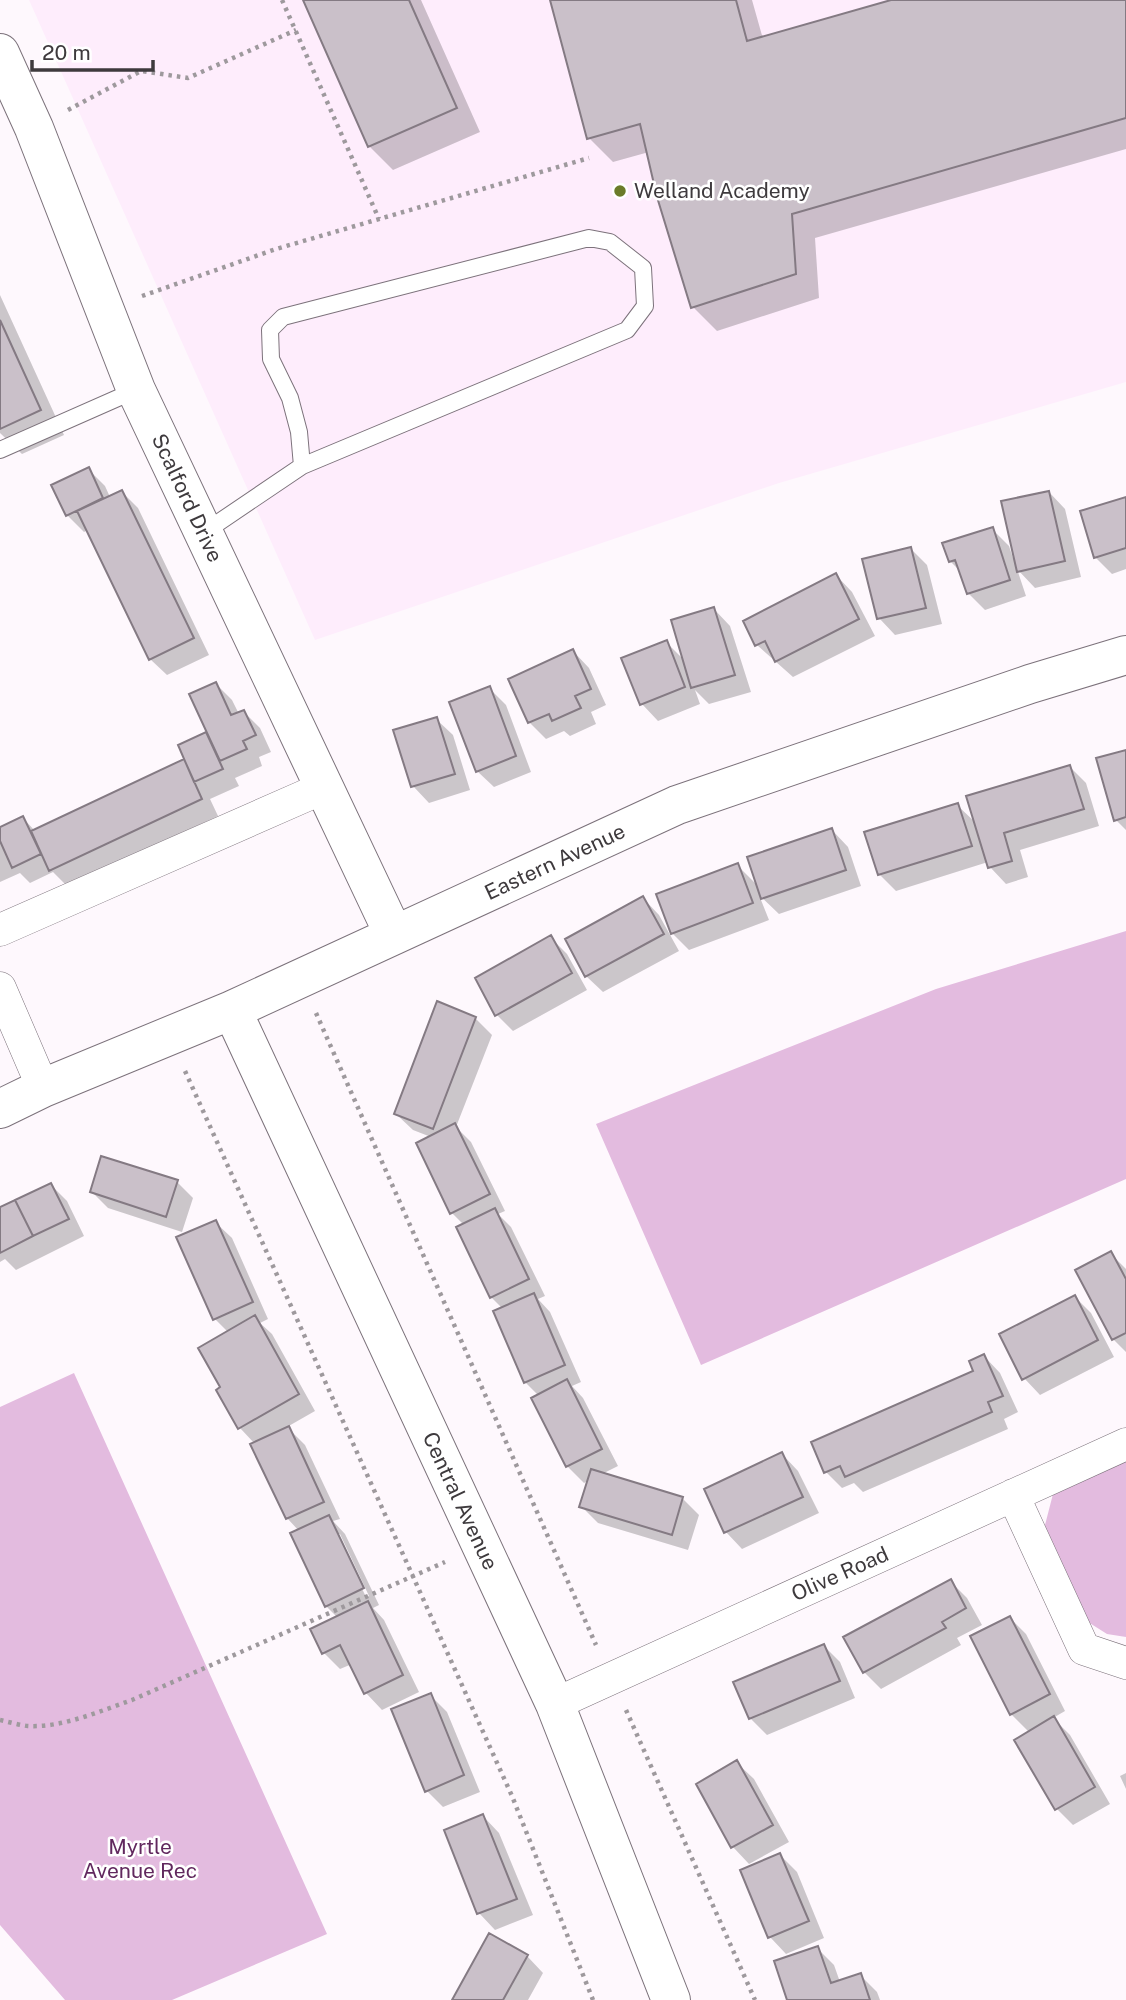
<svg xmlns="http://www.w3.org/2000/svg" width="1126" height="2000" viewBox="0 0 1126 2000" font-family="'Public Sans',sans-serif">
  <style>
    .built { fill: #feedfc }
    .green { fill: #e3bbdf }
    .shadow { fill: #0003; fill-rule: evenodd }
    .building { fill: #cac0c9; stroke: #847a83; stroke-width: 2 }
    .lines { fill: none; stroke-linecap: round; stroke-linejoin: round }
    .service-casing { stroke: #7c727b; stroke-width: 18 }
    .minor-casing { stroke: #7c727b; stroke-width: 33 }
    .tertiary-casing { stroke: #7c727b; stroke-width: 40 }
    .path { stroke: #9e999d; stroke-width: 4.5; stroke-dasharray: 3.5 5; stroke-linecap: butt }
    .service { stroke: #fff; stroke-width: 16 }
    .minor { stroke: #fff; stroke-width: 32 }
    .tertiary { stroke: #fff; stroke-width: 38 }
    .poi-dot { fill: #6b7b29; stroke: #fff; stroke-width: 2.5 }
    .labels { text-anchor: middle; stroke-width: 5; stroke-linejoin: round; paint-order: stroke }
    .poi-label { font-size: 21px; fill: #3e3a3d; stroke: #fff; text-anchor: start }
    .street-label { font-size: 21px; fill: #3e3a3d; stroke: #fff }
    .park-label { font-size: 21px; fill: #61285e; stroke: #fff }
  </style>
  <rect width="100%" height="100%" fill="#fef8fd"/>
  <path class="built" d="M29,0H1126V382L779,483L315,640Z"/>
  <path class="green" d="M1126,931V1179L701,1365L596,1124L936,989Z
    M74,1373L327,1934L172,2000H65L0,1925V1407Z
    M1126,1453V1637L1107,1634L1088,1622L1049,1549L1045,1525L1053,1494Z"/>
  <path class="shadow" d="M305,0H421L480,132L393,170L369,146Z
    M552,0H752L763,39L897,0H1126V149L815,238L819,298L717,331L693,307L649,152L613,162L589,138Z
    M0,295L64,435L22,454L0,433Z
    M88,469L105,486L110,497L122,492L138,508L209,655L167,675L150,659L88,530L84,532L67,515Z
    M1049,492L1065,509L1081,577L1035,588L1017,569L1026,596L985,610L968,593L961,572L950,561L992,529L1009,546L1013,558H1016Z
    M1126,499V569L1112,574L1095,557Z
    M911,549L927,565L942,624L895,635L879,618Z
    M836,575L852,592L875,636L793,677L757,645Z
    M714,609L730,626L751,692L709,704L695,690L700,704L658,721L642,704L666,642L684,660Z
    M573,651L589,668L606,705L591,712L596,724L570,736L564,731L546,739L529,722Z
    M216,684L232,700L239,714L244,712L260,728L271,752L259,757L262,766L235,778L239,786L210,799L218,816L67,886L53,872L30,883L20,873L0,882V829L23,818L35,831L186,760L180,746L209,733Z
    M489,688L506,705L531,772L494,787L477,771Z
    M436,719L453,735L470,790L429,803L413,786Z
    M1126,751V830L1116,820Z
    M1070,767L1086,783L1099,826L1020,850L1028,877L1006,884L990,867L988,862L896,891L880,875L867,833L957,805L977,824Z
    M832,830L848,847L861,886L779,914L759,895L769,920L689,950L672,933L737,865L758,886Z
    M643,898L659,915L679,951L603,992L586,976Z
    M550,937L567,954L587,990L513,1031L497,1015Z
    M475,1018L492,1035L456,1127L471,1142L505,1211L498,1214L511,1227L545,1296L538,1299L550,1312L581,1382L572,1386L583,1398L618,1466L602,1474L682,1498L699,1515L688,1550L598,1523L581,1506L589,1480L584,1483L567,1466L539,1396L525,1382L503,1309L491,1297L464,1225L452,1213L431,1137L413,1130L396,1114Z
    M177,1182L193,1198L182,1232L108,1208L92,1192Z
    M51,1185L67,1201L84,1236L16,1270L5,1259L0,1262V1209Z
    M215,1222L232,1238L268,1319L260,1323L272,1334L315,1411L287,1427L305,1445L340,1519L333,1521L345,1534L379,1605L373,1608L384,1620L419,1692L382,1710L366,1693L352,1664L340,1669L324,1653L338,1618L326,1606L299,1531L287,1518L255,1444L240,1428L218,1391L222,1388L229,1333L215,1319ZM336,1534H340L369,1596L366,1597Z
    M1110,1253L1126,1269V1352L1113,1339Z
    M1075,1297L1091,1313L1114,1357L1040,1395L1024,1378Z
    M984,1356L1000,1373L1018,1412L1004,1419L1008,1429L863,1492L854,1483L842,1488L826,1472L975,1372Z
    M782,1454L798,1471L819,1513L742,1549L726,1532Z
    M950,1581L967,1598L982,1625L957,1638L961,1645L881,1689L864,1672Z
    M1010,1618L1026,1634L1065,1711L1053,1718L1070,1735L1110,1804L1073,1825L1057,1809L1030,1733L1011,1714Z
    M824,1646L840,1662L855,1698L767,1735L750,1718Z
    M430,1695L447,1712L480,1792L443,1807L427,1791Z
    M737,1763L754,1779L789,1842L749,1864L733,1847L698,1785Z
    M1126,1773V1789L1120,1776Z
    M483,1816L499,1833L533,1915L495,1930L479,1913Z
    M780,1855L797,1872L824,1938L786,1954L770,1937L742,1871Z
    M817,1948L834,1965L840,1982L860,1975L877,1992L880,2000H789Z
    M527,1956L543,1973L528,2000H454Z"/>
  <path class="building" d="M303,0H409L457,108L368,147Z
    M550,0H736L747,41L891,0H1126V118L792,214L796,274L691,308L657,197L640,124L587,139Z
    M0,320L41,410L0,429Z
    M89,467L103,498L66,516L51,485Z
    M122,490L194,638L149,660L77,511Z
    M1049,491L1065,561L1017,572L1001,501Z
    M1126,497V548L1094,558L1080,511Z
    M993,527L1010,580L967,594L955,560L949,562L942,543Z
    M911,547L926,608L877,619L862,559Z
    M836,573L859,619L775,662L765,641L755,646L743,621Z
    M714,607L735,675L691,688L671,620Z
    M667,640L685,687L640,705L621,658Z
    M573,649L591,689L575,696L581,708L552,721L549,714L528,723L508,679Z
    M216,682L231,715L244,710L256,735L243,741L247,749L220,761L189,694Z
    M490,686L516,756L476,772L449,702Z
    M437,717L455,774L411,787L393,730Z
    M206,732L223,769L194,782L178,745Z
    M1126,750V817L1114,821L1096,758Z
    M184,759L202,799L49,871L31,831Z
    M1070,765L1084,809L1004,833L1012,861L988,868L966,796Z
    M958,803L972,846L878,875L864,832Z
    M23,816L41,854L12,868L0,841V827Z
    M832,828L846,870L761,899L747,857Z
    M738,863L753,903L671,934L656,894Z
    M643,896L664,934L585,977L565,939Z
    M551,935L572,973L495,1016L475,978Z
    M437,1001L476,1017L433,1129L394,1114Z
    M455,1123L490,1194L450,1214L416,1143Z
    M101,1156L178,1180L166,1217L90,1192Z
    M51,1183L69,1219L33,1236L15,1200Z
    M15,1200L33,1236L0,1253V1207Z
    M495,1208L529,1279L490,1298L456,1227Z
    M216,1220L253,1302L213,1320L176,1237Z
    M1111,1251L1126,1279V1333L1112,1340L1075,1270Z
    M534,1293L565,1365L524,1383L493,1311Z
    M1075,1295L1098,1340L1022,1380L999,1334Z
    M255,1315L299,1394L238,1429L216,1390L220,1387L198,1348Z
    M984,1354L1003,1396L988,1402L992,1412L845,1477L840,1466L824,1473L811,1442L973,1371L969,1361Z
    M567,1379L602,1449L566,1467L531,1398Z
    M289,1426L324,1502L286,1519L250,1444Z
    M782,1452L803,1497L724,1533L704,1489Z
    M591,1469L683,1497L672,1535L579,1507Z
    M329,1515L364,1588L325,1607L290,1533Z
    M951,1579L966,1608L942,1622L946,1628L863,1673L843,1637Z
    M368,1601L403,1675L364,1694L340,1645L322,1654L310,1629Z
    M1010,1616L1050,1694L1010,1715L970,1636Z
    M824,1644L840,1681L749,1719L733,1682Z
    M431,1693L464,1775L425,1792L391,1709Z
    M1054,1716L1095,1787L1055,1810L1014,1740Z
    M737,1760L773,1825L731,1848L696,1784Z
    M483,1814L517,1899L477,1914L444,1830Z
    M780,1853L809,1921L768,1938L740,1870Z
    M489,1933L528,1955L503,2000H452Z
    M818,1946L831,1983L861,1973L870,2000H787L774,1961Z"/>
  <g class="lines">
    <defs>
      <path id="service" d="M0,450L136,390
        M203,533L302,466L627,330L645,306L643,268L610,242L589,238L283,317L270,330L271,359L290,398L299,432L302,466"/>
      <path id="minor" d="M0,930L323,788
        M0,988L43,1088
        M1013,1495L1084,1649L1126,1663
        M555,1704L1126,1444"/>
      <path id="tertiary" d="M0,53L34,128L136,390L394,935
        M232,1010L555,1704L671,2000
        M0,1109L43,1088L232,1010L677,805L1030,684L1126,655"/>
    </defs>
    <use href="#service" class="service-casing"/>
    <use href="#minor" class="minor-casing"/>
    <use href="#tertiary" class="tertiary-casing"/>
    <path class="path" d="M282,0L379,219
      M68,110L141,71L188,78L296,30
      M142,296L276,249L589,158
      M316,1013L596,1645
      M185,1071L512,1796L593,2000
      M626,1710L755,2000
      M0,1720C9,1722 19,1725 28,1726C62,1728 100,1711 132,1700L445,1562"/>
    <use href="#service" class="service"/>
    <use href="#minor" class="minor"/>
    <use href="#tertiary" class="tertiary"/>
  </g>
  <circle class="poi-dot" cx="620" cy="191" r="7"/>
  <g class="labels">
    <g class="poi-label">
      <text x="634" y="198">Welland Academy</text>
    </g>
    <g class="street-label">
      <text transform="translate(187 498) rotate(65)" y="7">Scalford Drive</text>
      <text transform="translate(555 862) rotate(-25)" y="7">Eastern Avenue</text>
      <text transform="translate(460 1501) rotate(65)" y="7">Central Avenue</text>
      <text transform="translate(840 1574) rotate(-24)" y="7">Olive Road</text>
    </g>
    <g class="park-label">
      <text x="140" y="1854">Myrtle<tspan x="140" dy="24">Avenue Rec</tspan></text>
    </g>
  </g>
  <path d="M32 60v10h121v-10" fill="none" stroke="#3e3a3d" stroke-width="3.5"/>
  <text x="42" y="60" font-size="21" fill="#3e3a3d" stroke="#ffffff" stroke-width="5" paint-order="stroke">20 m</text>
</svg>
